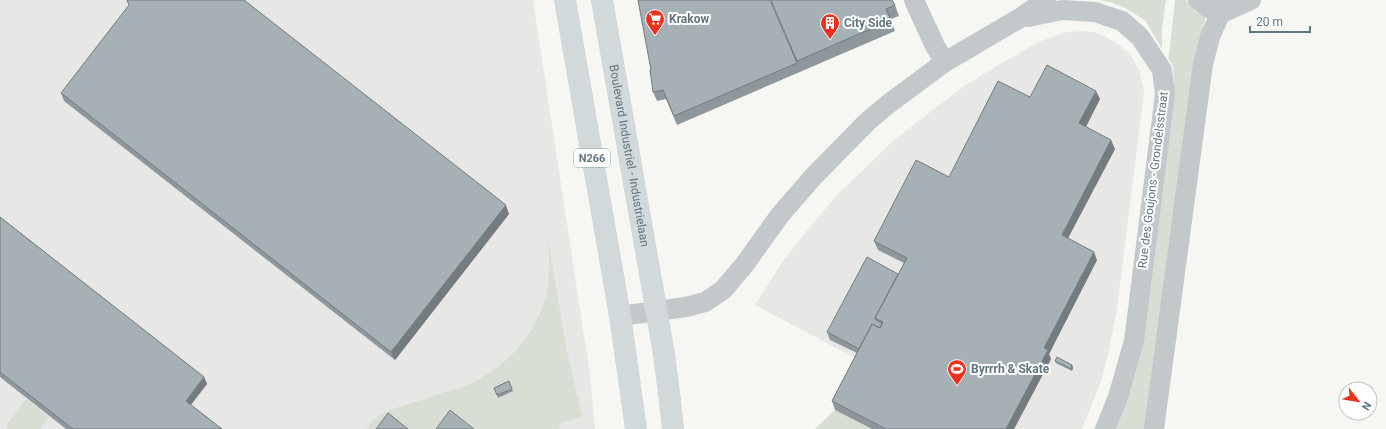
<svg xmlns="http://www.w3.org/2000/svg" width="1386" height="429" viewBox="0 0 1386 429" font-family="Roboto,sans-serif">
  <style>
    .built { fill: #e7e8e6 }
    .green { fill: #d8ded3 }
    .lines { fill: none; stroke-linecap: round; stroke-linejoin: round }
    .minor { stroke: #c3c8ca; stroke-width: 20 }
    .primary { stroke: #d2d9db; stroke-width: 22 }
    .wall { fill: #8e989c }
    .shaded-wall { fill: #747c7f }
    .building { fill: #a5b1b5; stroke: #747c7f }
    .labels { text-anchor: middle; stroke-width: 4; stroke-linejoin: round; paint-order: stroke }
    .shield { fill: #fff; stroke: #8f9fa5; stroke-width: 1 }
    .shield-label { font-size: 11px; font-weight: bold; fill: #5f767f }
    .poi-label { font-size: 12px; font-weight: bold; fill: #5f767f; stroke: #fff; text-anchor: start }
    .street-label { font-size: 12px; fill: #5f767f; stroke: #fff }
  </style>
  <rect width="100%" height="100%" fill="#f6f6f2"/>
  <path class="built" d="M0,0H533L590,375L595,429H0Z
    M1085,31L1094,32L1106,37L1119,45L1130,54L1140,72L1144,92L1117,309L1109,350L1100,384L1082,429H872L861,361L755,305L783,261L809,228L838,194L894,140L964,86L1000,64L1039,42L1057,35L1067,32Z"/>
  <path class="green" d="M1100,0H1166L1162,29V49L1145,20L1125,8L1113,3Z
    M1175,0H1186L1195,11L1206,16L1196,57L1150,429H1111L1174,86L1173,66L1168,58L1169,56Z
    M548,238L567,352L570,363L582,417L561,423L559,429H475L451,412L438,429H367C372,420 378,415 387,411C405,405 424,399 442,393C451,390 460,388 468,385C510,365 541,330 548,284C550,269 549,254 548,238Z
    M26,399L49,417L40,429H7V425Z
    M835,410L872,429H815Z"/>
  <g class="lines">
    <path class="minor" d="M914,0L935,46L945,62
      M1198,0L1209,8L1220,14
      M1220,14L1251,0
      M1028,17L1062,10L1095,12L1122,21L1140,37L1162,70L1165,94L1134,341L1118,397L1105,429
      M620,316L686,307L705,302L723,290L745,264L780,215L813,177L867,122L887,105L945,62L1020,18L1046,0
      M1154,429L1203,64L1210,37L1220,14L1224,0"/>
    <g class="primary">
      <path d="M565,0L620,316L636,429"/>
      <path id="s1" d="M602,0L664,354L669,393L673,429"/>
    </g>
  </g>
  <path class="wall" d="M895,5L899,16L891,19L895,31L677,125L666,99L657,101L653,92Z
    M61,93L509,214L395,360L64,101Z
    M1030,97L1100,99L1086,127L1115,149L1068,238L1097,260L1049,354L1051,359L1014,429H872L835,410L832,401L857,353L830,340L827,332L898,274L904,263L878,250L874,241L949,177Z
    M0,217L204,377L207,384L191,405L222,429H66L0,377Z
    M1055,361L1072,365L1073,368L1072,370V371L1056,363Z
    M509,381L513,391L498,398L494,388Z"/>
  <path class="shaded-wall" d="M1096,91L1100,99L1083,132L1079,123Z
    M1111,140L1115,149L1065,244L1062,235Z
    M506,205L509,214L395,360L391,352Z
    M1094,252L1097,260L1049,354L1051,359L1014,429H1006L1044,348Z
    M1072,365L1073,368L1072,371L1071,369Z
    M204,377L207,384L188,408L186,401Z"/>
  <path class="building" d="M127,0H244L506,205L391,352L61,93L129,5Z
    M638,0H770L797,63L674,116L663,90L653,92L650,70H651Z
    M771,0H892L895,5L886,9L891,20L797,61Z
    M1047,65L1096,91L1079,123L1111,140L1062,235L1094,252L1044,348L1048,350L1006,429H886L832,401L872,324L880,328L883,322L875,318L907,258L874,241L916,160L949,177L998,81L1030,97Z
    M0,217L204,377L186,401L222,429H73L0,372Z
    M867,257L898,274L875,318L876,320L882,323L880,328L872,324L859,349L827,332Z
    M1057,357L1072,365L1071,369L1055,361Z
    M509,381L512,389L497,395L494,388Z
    M450,410L474,429H436Z
    M388,413L408,429H376Z"/>
  <defs>
    <symbol id="supermarket-pin" viewBox="-11 -11 22 30"><path d="M0 17L-7.5 6A9.5 9.5 0 1 1 7.5 6Z" fill="#ed311c" stroke="#fff"/><path d="M-6-5.5h2.5l.6 2H6L4.5 2H-2.5L-4.4-4H-6ZM-1.5 3.2a1.3 1.3 0 1 0 .1 0ZM3 3.2a1.3 1.3 0 1 0 .1 0Z" fill="#fff"/></symbol>
    <symbol id="building-pin" viewBox="-11 -11 22 30"><path d="M0 17L-7.5 6A9.5 9.5 0 1 1 7.5 6Z" fill="#ed311c" stroke="#fff"/><path d="M-4-6H4V6H1V3H-1V6H-4ZM-2.5-4.3h1.7v1.8h-1.7ZM.8-4.3h1.7v1.8H.8ZM-2.5-1h1.7V.8h-1.7ZM.8-1h1.7V.8H.8Z" fill="#fff"/></symbol>
    <symbol id="stadium-pin" viewBox="-11 -11 22 30"><path d="M0 17L-7.5 6A9.5 9.5 0 1 1 7.5 6Z" fill="#ed311c" stroke="#fff"/><path d="M0-5a6.5 5 0 1 0 0 10a6.5 5 0 1 0 0-10ZM-3.5-1.8h7v3.6h-7Z" fill="#fff"/></symbol>
  </defs>
  <g fill-rule="evenodd">
    <use href="#supermarket-pin" x="644" y="8" width="22" height="30"/>
    <use href="#building-pin" x="819" y="12" width="22" height="30"/>
    <use href="#stadium-pin" x="946" y="358" width="22" height="30"/>
  </g>
  <g class="labels">
    <rect class="shield" x="574" y="149" width="36" height="18" rx="3"/>
    <g class="shield-label">
      <text x="592" y="162">N266</text>
    </g>
    <g class="poi-label">
      <text x="669" y="23">Krakow</text>
      <text x="844" y="27">City Side</text>
      <text x="971" y="373">Byrrrh &amp; Skate</text>
    </g>
    <g class="street-label">
      <text dy="4" stroke="none"><textPath href="#s1" startOffset="158">Boulevard Industriel - Industrielaan</textPath></text>
      <text transform="translate(1153 180) rotate(-83)" y="4">Rue des Goujons - Grondelsstraat</text>
    </g>
  </g>
  <g transform="translate(1358 401) rotate(121)"><circle r="19" fill="#ffffff" stroke="#bfc8cc"/>
  <path d="M0-3L7 15L0 10L-7 15Z" fill="#ed311c"/>
  <text y="-6" font-size="11" font-weight="bold" text-anchor="middle" fill="#5f767f">N</text>
  </g>
  <path d="M1250 26v6h60v-6" fill="none" stroke="#5f767f" stroke-width="2"/>
  <text x="1256" y="26" font-size="12" fill="#5f767f" stroke="#ffffff" stroke-width="3" paint-order="stroke">20 m</text>
</svg>
